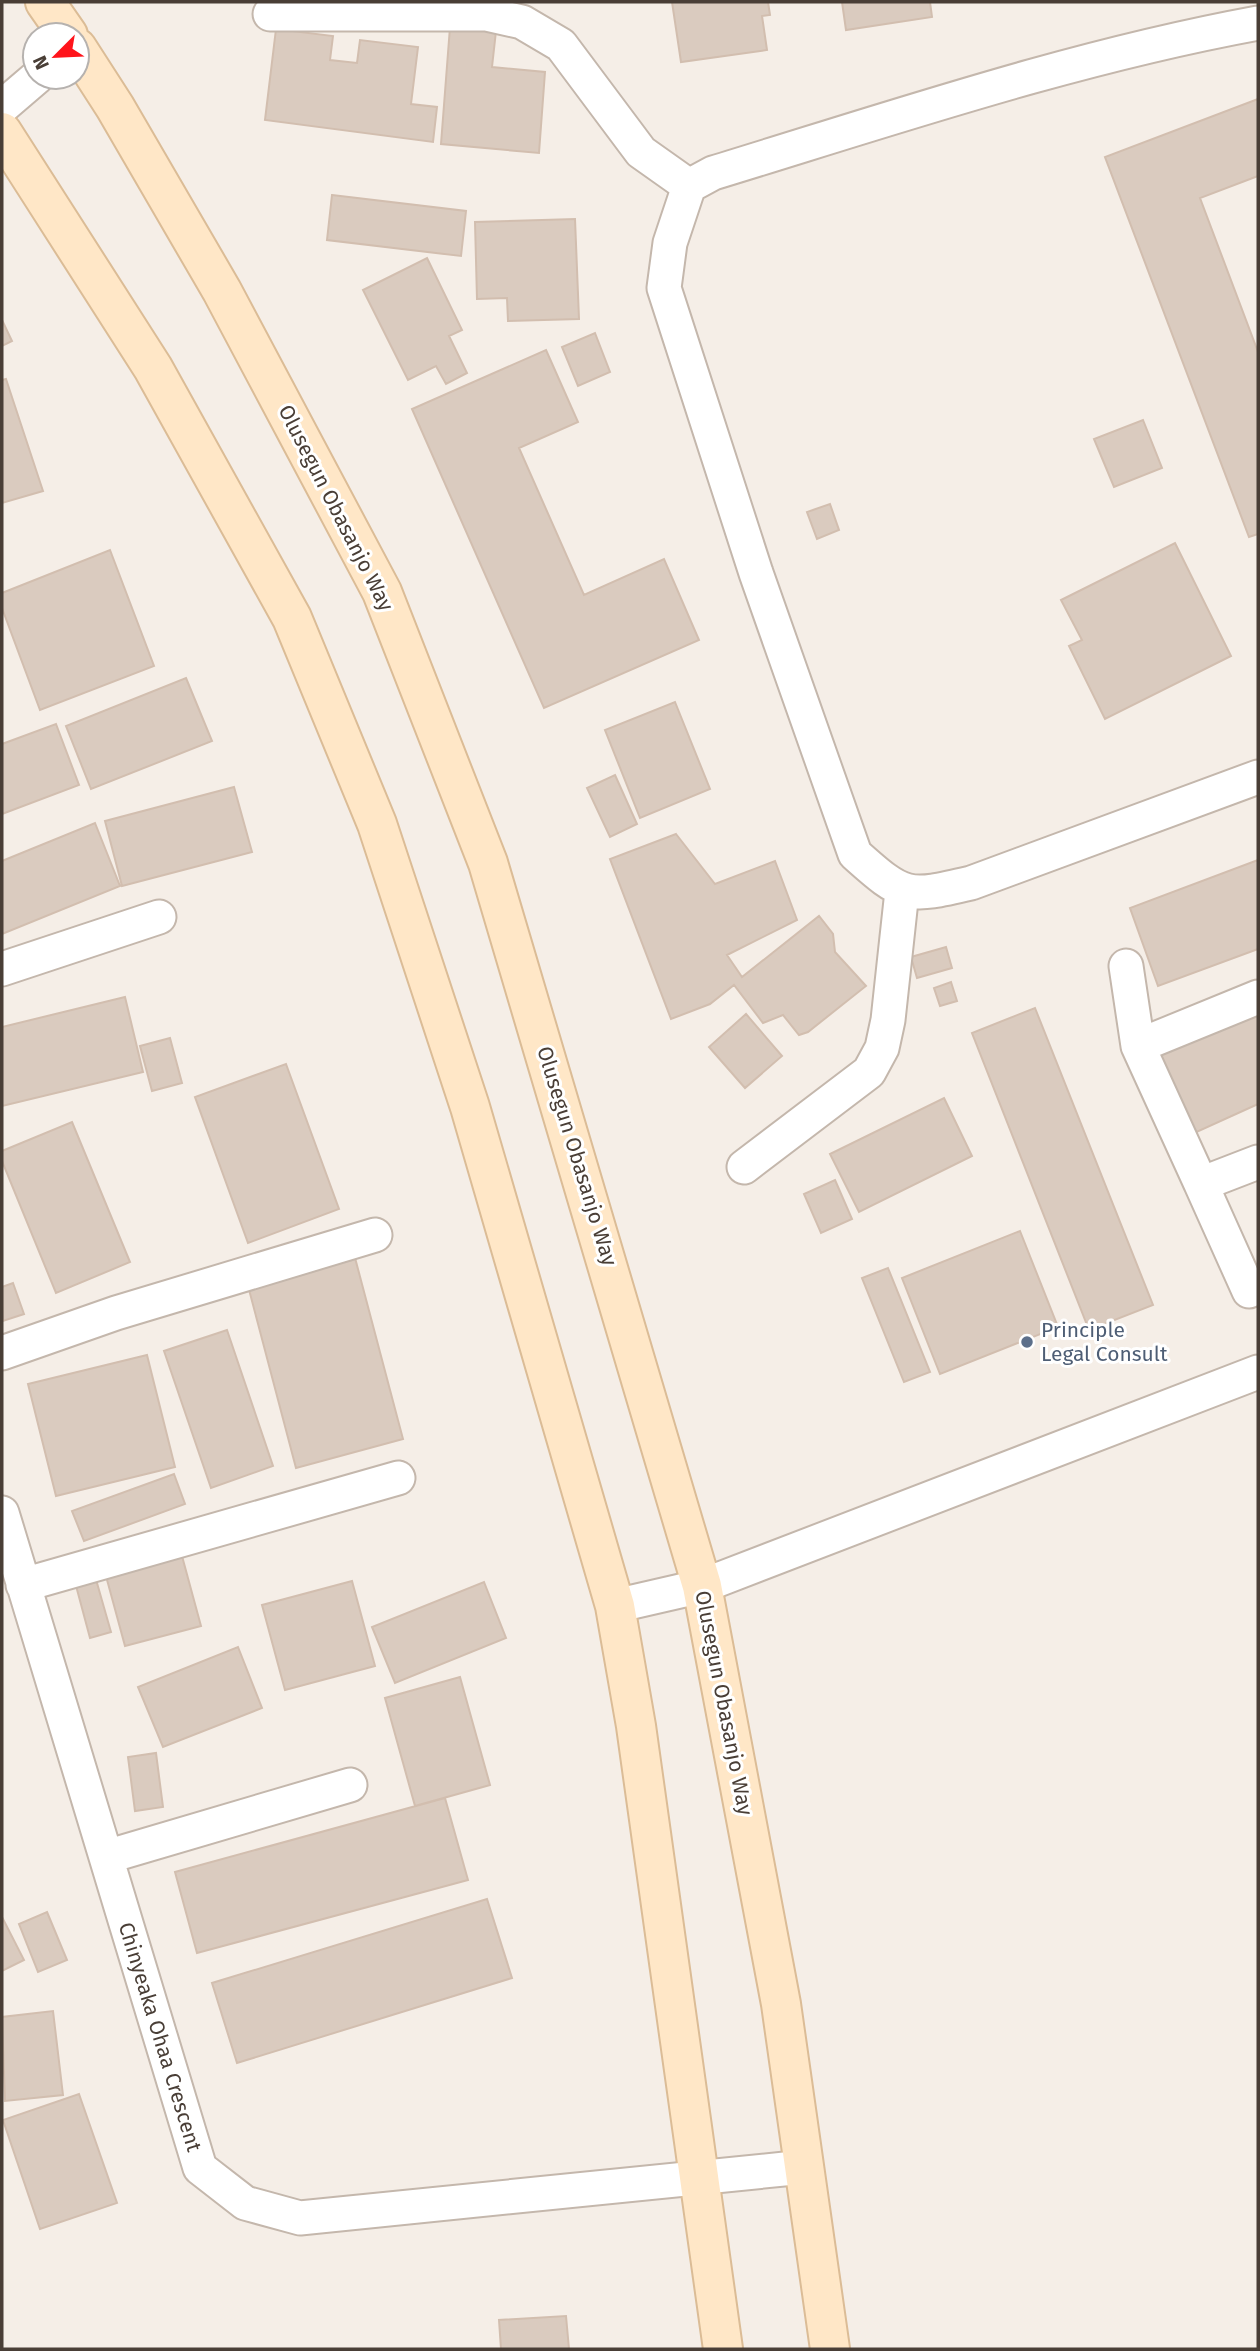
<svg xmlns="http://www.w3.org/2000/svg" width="1260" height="2351" viewBox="0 0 1260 2351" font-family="'Fira Sans',sans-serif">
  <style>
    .building { fill: #dacbbf; stroke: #d2beaf; stroke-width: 2 }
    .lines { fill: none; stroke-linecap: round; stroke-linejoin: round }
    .street-casing { stroke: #c4b7ac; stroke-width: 37 }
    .secondary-casing { stroke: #dbbc96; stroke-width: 42 }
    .street { stroke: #fff; stroke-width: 33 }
    .secondary { stroke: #ffe7c7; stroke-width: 38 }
    .service-dot { fill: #5c6f8a; stroke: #fff; stroke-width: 2.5 }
    .labels { text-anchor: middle; stroke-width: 6; stroke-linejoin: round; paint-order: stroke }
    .street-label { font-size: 21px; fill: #493e36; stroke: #fff }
    .service-label { font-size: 21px; fill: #4e5e75; stroke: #fff; text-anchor: start }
  </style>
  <rect width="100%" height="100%" fill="#f5eee7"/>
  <path class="building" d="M672,2H768L770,15L762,16L767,50L681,62Z
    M842,2H930L932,17L846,30Z
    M450,27L496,31L492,67L545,72L539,153L441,144Z
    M276,29L333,36L330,60L357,63L360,40L418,47L411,104L437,107L433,142L265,120Z
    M1258,99V176L1200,198L1258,352V534L1249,537L1105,157Z
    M332,195L466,211L461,256L327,240Z
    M575,219L579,319L508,321L507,298L477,299L475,222Z
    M427,258L462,330L449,336L467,373L446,384L436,366L408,380L363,290Z
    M2,320L12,341L2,346Z
    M595,333L610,372L578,386L562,347Z
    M546,350L578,422L519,448L584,595L664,559L699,640L544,708L412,409Z
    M6,379L43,491L2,503V380Z
    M1143,420L1162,468L1114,487L1094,439Z
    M830,504L839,530L817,539L807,512Z
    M1175,543L1231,656L1105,719L1069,646L1082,640L1061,600Z
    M110,550L154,666L40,710L2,608V593Z
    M186,678L212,741L91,789L66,726Z
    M675,702L710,789L640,818L605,730Z
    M56,724L79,785L2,814V744Z
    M615,775L637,824L610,837L587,788Z
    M234,787L252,852L122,886L105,821Z
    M95,823L120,886L2,934V861Z
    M676,834L715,884L775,861L797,920L727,955L742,977L819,916L833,934L835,952L866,986L808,1032L799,1035L783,1015L763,1023L734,985L710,1004L671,1019L610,859Z
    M1258,860V949L1158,986L1130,908Z
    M946,947L952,968L917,978L911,957Z
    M951,982L957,1001L940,1006L934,988Z
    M125,997L143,1072L2,1106V1027Z
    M1035,1008L1153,1305L1089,1330L972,1033Z
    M1258,1010V1104L1190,1135L1155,1057Z
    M746,1014L782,1056L745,1088L709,1047Z
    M170,1038L182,1083L152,1091L140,1046Z
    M286,1064L339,1209L248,1243L195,1097Z
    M944,1098L972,1156L859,1212L830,1154Z
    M72,1122L130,1262L56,1293L2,1161V1151Z
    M835,1180L852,1219L821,1233L804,1194Z
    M1020,1231L1058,1327L940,1374L902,1278Z
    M354,1254L403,1439L296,1468L247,1282Z
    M888,1268L930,1372L904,1382L862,1278Z
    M13,1283L24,1314L3,1321L2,1287Z
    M227,1330L273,1466L211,1488L164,1351Z
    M147,1355L175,1467L56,1496L28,1384Z
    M174,1474L185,1504L84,1541L72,1511Z
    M179,1545L201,1626L125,1646L103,1565Z
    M95,1576L111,1632L90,1638L75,1582Z
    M352,1581L375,1666L285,1690L262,1605Z
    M484,1582L506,1638L395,1683L372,1627Z
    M238,1647L262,1708L163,1747L138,1687Z
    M460,1677L490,1785L415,1806L385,1698Z
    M156,1753L163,1807L135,1811L128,1757Z
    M445,1798L468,1880L197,1953L175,1872Z
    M487,1899L512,1978L237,2063L212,1983Z
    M47,1912L67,1960L38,1972L19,1924Z
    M2,1917L24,1960L2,1971Z
    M53,2011L63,2095L5,2101L2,2017Z
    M79,2094L117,2203L40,2229L3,2120Z
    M566,2316L569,2349H501L499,2320Z"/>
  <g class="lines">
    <defs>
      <path id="street" d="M270,14H486L522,22L561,45L641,152L689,186
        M1258,23C1073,57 893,118 713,173L689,186L670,243L664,288L756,573L855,854C904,898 907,898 971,883L1258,777
        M2,107L37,77
        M1126,966L1138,1046L1201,1184
        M2,969L159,917
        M1138,1046L1258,997
        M744,1167L869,1072L882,1048L888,1020L902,891
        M1249,1291L1201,1184L1258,1162
        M2,1353L116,1313L375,1235
        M2,1513L200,2168L245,2203L300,2218L804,2167
        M23,1585L398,1478
        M615,1606L702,1586L1258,1372
        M106,1857L350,1785"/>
      <path id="secondary" d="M45,2L68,35
        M77,48L115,107L222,291L382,592L488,863L702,1586L781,2004L830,2349
        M2,132L153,368L292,618L377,824L470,1107L615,1606L636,1726L723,2349"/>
    </defs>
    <use href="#street" class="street-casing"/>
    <use href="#secondary" class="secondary-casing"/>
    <use href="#street" class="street"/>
    <use href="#secondary" class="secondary"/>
  </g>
  <circle class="service-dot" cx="1027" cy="1342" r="7"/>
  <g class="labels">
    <g class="street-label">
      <text transform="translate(336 508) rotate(63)" y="7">Olusegun Obasanjo Way</text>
      <text transform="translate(577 1156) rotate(73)" y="7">Olusegun Obasanjo Way</text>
      <text transform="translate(724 1703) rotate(79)" y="7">Olusegun Obasanjo Way</text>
      <text transform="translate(160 2037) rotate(73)" y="7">Chinyeaka Ohaa Crescent</text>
    </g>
    <g class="service-label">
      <text x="1041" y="1337">Principle<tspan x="1041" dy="24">Legal Consult</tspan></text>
    </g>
  </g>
  <rect width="1260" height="2351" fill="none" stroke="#493e36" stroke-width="7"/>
  <g transform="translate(56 56) rotate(246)"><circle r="33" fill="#ffffff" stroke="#b6b2af" stroke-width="2"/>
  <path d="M0-5L12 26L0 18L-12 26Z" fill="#ff141b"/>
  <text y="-10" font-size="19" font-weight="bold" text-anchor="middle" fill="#493e36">N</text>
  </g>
</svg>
